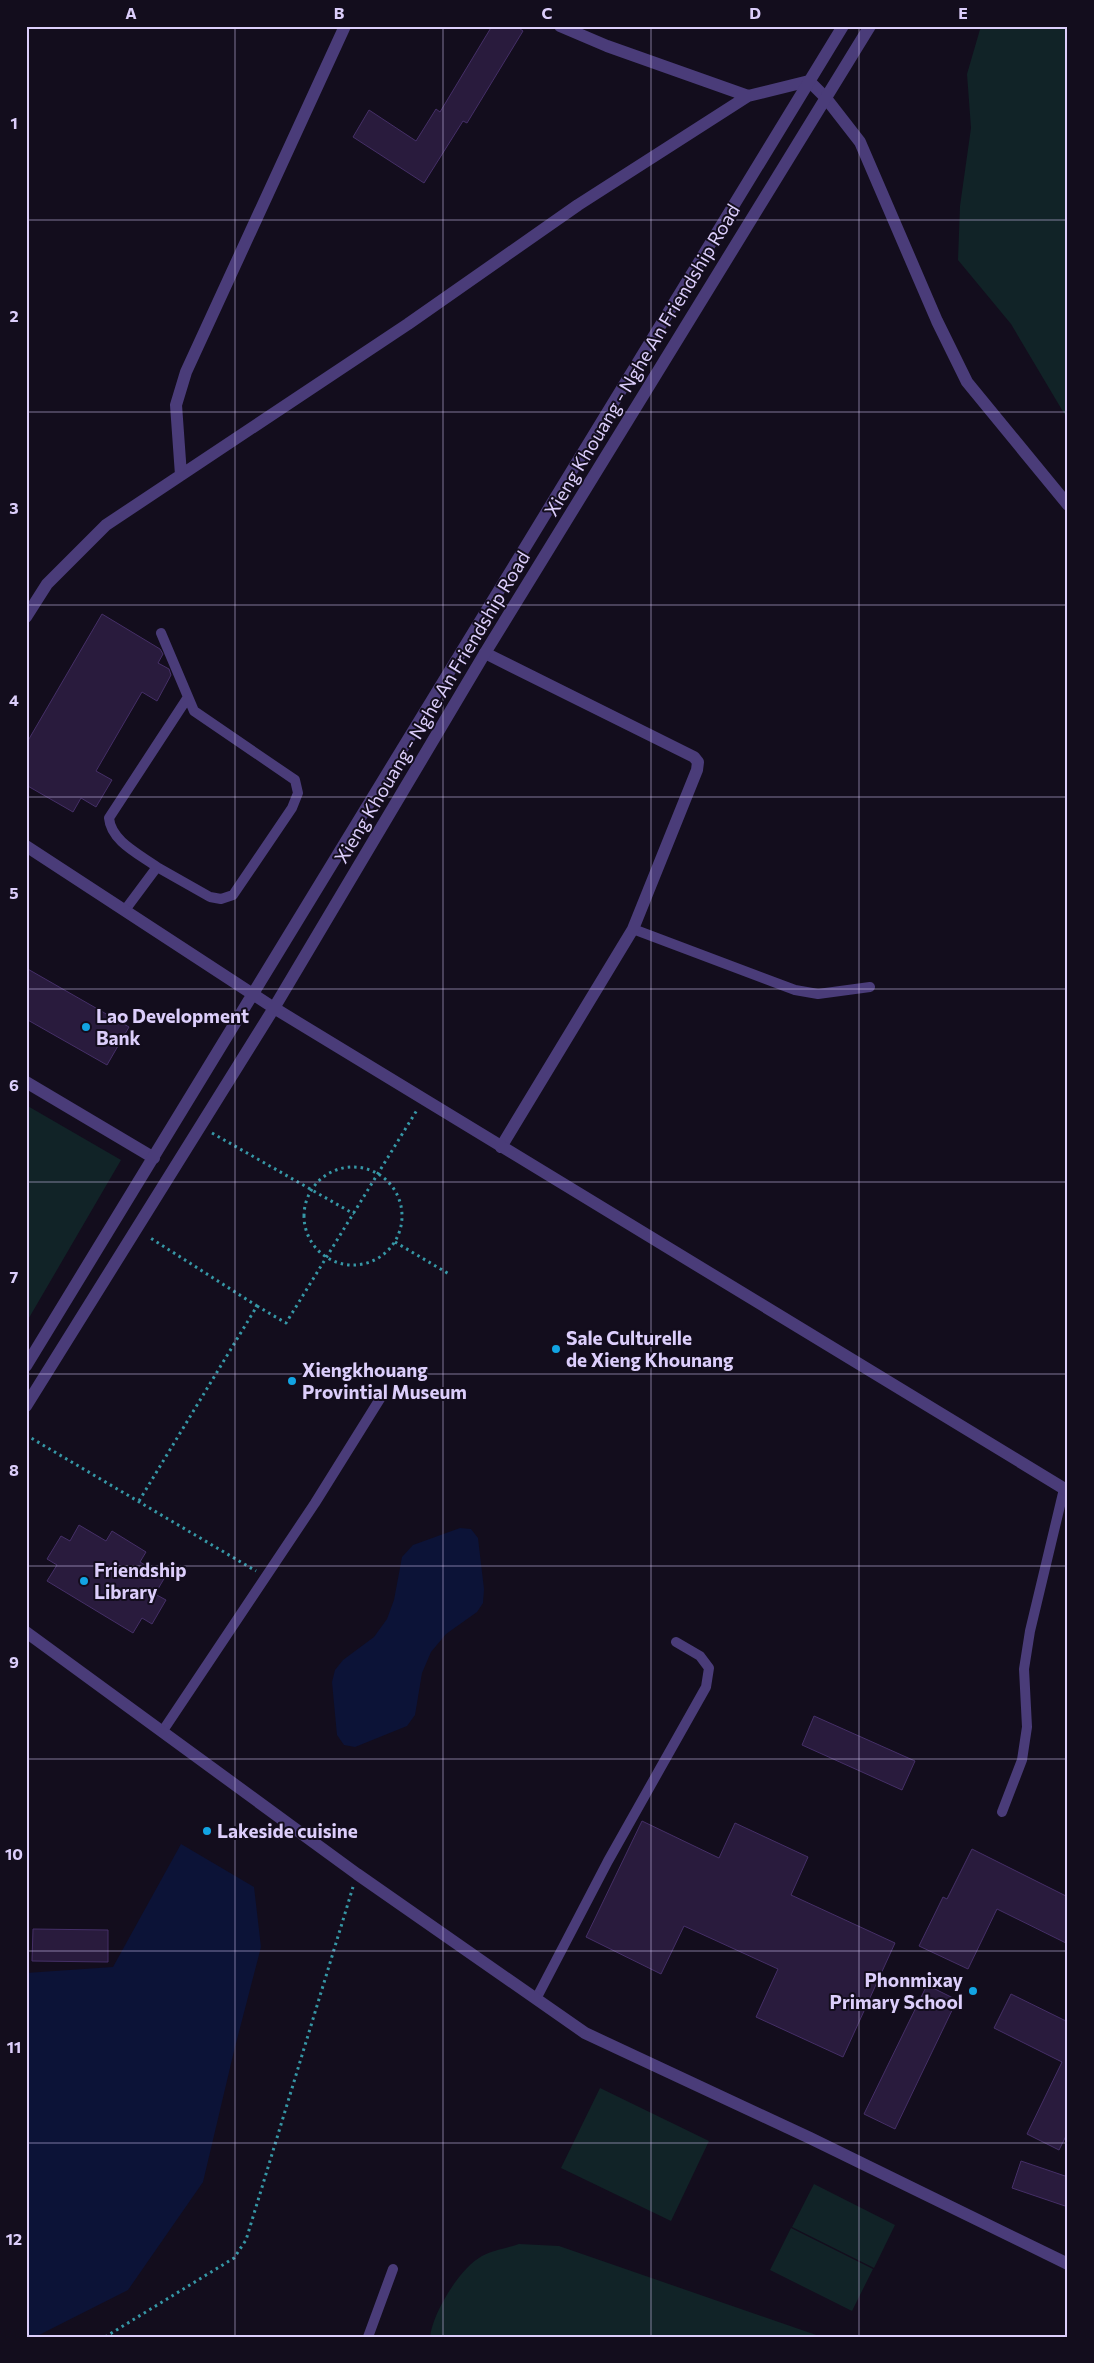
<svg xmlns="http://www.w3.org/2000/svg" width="1094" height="2363" viewBox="0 0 1094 2363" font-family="Commissioner,sans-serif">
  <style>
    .green { fill: #112327 }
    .water { fill: #0c1337 }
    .building { fill: #291b3d; stroke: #452f67 }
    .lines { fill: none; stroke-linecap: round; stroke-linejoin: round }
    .path { stroke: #3697a6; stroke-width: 3; stroke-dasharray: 2.5 4; stroke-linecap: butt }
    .service { stroke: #4a3c79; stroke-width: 10 }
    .minor { stroke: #4a3c79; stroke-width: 12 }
    .tertiary { stroke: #4a3c79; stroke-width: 12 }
    .grid { fill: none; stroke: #dccefb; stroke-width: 1; stroke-opacity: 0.55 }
    .poi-dot { fill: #12a4e3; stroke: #130d1d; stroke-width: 2 }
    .labels { text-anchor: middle; stroke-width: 4; stroke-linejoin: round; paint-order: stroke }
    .street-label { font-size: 19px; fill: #dccefb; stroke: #130d1d }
    .poi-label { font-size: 19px; font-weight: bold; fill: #dccefb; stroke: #130d1d; text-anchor: start }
    .neatline { fill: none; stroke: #dccefb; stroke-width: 2 }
    .grid-label { font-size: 16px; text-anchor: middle; font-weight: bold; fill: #dccefb }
  </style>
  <rect width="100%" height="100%" fill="#130d1d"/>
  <path class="green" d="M981,26H1068V420L1011,324L958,260L960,206L971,128L967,74Z
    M26,1105L121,1160L26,1323Z
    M600,2088L709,2141L671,2221L561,2168Z
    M814,2184L895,2225L874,2268L792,2227Z
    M791,2228L873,2269L852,2311L770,2270Z
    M519,2244L559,2246L822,2337H430C433,2312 460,2268 482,2256C493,2250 508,2248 519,2244Z"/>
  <path class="water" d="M460,1528L471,1529L478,1538L484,1589L483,1603L477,1612L446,1634L431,1652L422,1673L415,1715L407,1726L355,1747L344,1745L337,1735L332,1682L335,1670L343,1660L374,1637L387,1619L394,1600L402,1557L413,1545Z
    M181,1844L254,1887L261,1947L234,2051L203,2182L128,2290L35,2337H26V1973L113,1967Z"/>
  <path class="building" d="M492,26H516L523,31L467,123L463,121L424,183L353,137L369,110L416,141L436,109L440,112Z
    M102,614L160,649L163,654L158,663L169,669L171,675L157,701L142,692L96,771L112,780L96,807L81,798L73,812L26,785V744Z
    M26,968L129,1027L107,1065L26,1019Z
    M79,1525L106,1541L112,1531L146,1552L140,1562L165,1577L155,1594L166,1600L152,1624L142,1618L133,1633L47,1581L57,1565L47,1559L61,1536L70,1541Z
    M814,1716L915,1761L902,1790L802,1745Z
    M642,1821L719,1858L735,1823L808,1857L791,1895L895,1943L843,2057L756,2017L778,1969L684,1926L661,1974L586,1937Z
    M972,1849L1068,1897V1944L997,1909L968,1969L919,1946L943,1897L947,1899Z
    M33,1929L108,1930V1962L32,1961Z
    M927,1985L957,2000L895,2129L864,2114Z
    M1011,1994L1068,2022V2132L1059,2150L1027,2134L1062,2062L994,2028Z
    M1021,2161L1068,2177V2207L1012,2188Z"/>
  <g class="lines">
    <path class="path" d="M212,1133L354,1214
      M304 1216a49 49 0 1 1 98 0a49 49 0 1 1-98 0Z
      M395,1242L449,1274
      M257,1306L286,1323L417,1110
      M26,1435L256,1571
      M139,1501L257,1306L149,1237
      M105,2337L234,2258L246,2240L353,1887"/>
    <path class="service" d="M157,867C139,854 111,841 109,818L188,697
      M125,910L157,867L210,897L221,899L233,895L292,808L298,793L295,780L194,711L161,633
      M633,929L795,990L818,994L870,987
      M162,1732L315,1503L383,1394
      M1002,1812L1022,1760L1027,1727L1024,1669L1030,1631L1064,1489
      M536,1999L608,1861L706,1687L709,1668L700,1656L676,1642
      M368,2337L393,2269"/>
    <path class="minor" d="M560,26L607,46L748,96
      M181,475L176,405L186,372L345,26
      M26,617L47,584L106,525L408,324L578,205L748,96L809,81L825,97L860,142L937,321L967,382L1068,505
      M485,653L694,757L698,762L697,770L633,929L501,1147
      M26,1082L154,1158
      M26,1632L357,1874L585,2033L810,2138L1068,2264"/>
    <path class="tertiary" d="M26,846L274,1008L1068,1491
      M26,1366L843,26
      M26,1406L274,1008L485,653L870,26"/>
  </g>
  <path class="grid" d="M235,26V2337M443,26V2337M651,26V2337M859,26V2337M26,220H1068M26,412H1068M26,605H1068M26,797H1068M26,989H1068M26,1182H1068M26,1374H1068M26,1566H1068M26,1759H1068M26,1951H1068M26,2143H1068"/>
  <g class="poi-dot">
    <circle cx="86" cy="1027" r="5"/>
    <circle cx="556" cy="1349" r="5"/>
    <circle cx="292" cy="1381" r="5"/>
    <circle cx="84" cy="1581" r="5"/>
    <circle cx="207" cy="1831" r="5"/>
    <circle cx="973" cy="1991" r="5"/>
  </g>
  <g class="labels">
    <g class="street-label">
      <text transform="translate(642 360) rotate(-59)" y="7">Xieng Khouang - Nghe An Friendship Road</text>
      <text transform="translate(432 707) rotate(-59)" y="7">Xieng Khouang - Nghe An Friendship Road</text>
    </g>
    <g class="poi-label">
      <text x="96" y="1023">Lao Development<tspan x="96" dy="22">Bank</tspan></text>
      <text x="566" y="1345">Sale Culturelle<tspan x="566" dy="22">de Xieng Khounang</tspan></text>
      <text x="302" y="1377">Xiengkhouang<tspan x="302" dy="22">Provintial Museum</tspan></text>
      <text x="94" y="1577">Friendship<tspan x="94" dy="22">Library</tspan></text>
      <text x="217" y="1838">Lakeside cuisine</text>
      <text x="963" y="1987" text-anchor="end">Phonmixay<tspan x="963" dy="22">Primary School</tspan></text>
    </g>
  </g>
  <rect width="1094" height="2363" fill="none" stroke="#130d1d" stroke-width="55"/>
  <rect x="28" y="28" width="1038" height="2308" class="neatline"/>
  <g class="grid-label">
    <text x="131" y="19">A</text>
    <text x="339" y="19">B</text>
    <text x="547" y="19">C</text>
    <text x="755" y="19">D</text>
    <text x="963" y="19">E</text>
    <text x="14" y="129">1</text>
    <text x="14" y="322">2</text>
    <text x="14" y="514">3</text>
    <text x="14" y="706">4</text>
    <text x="14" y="899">5</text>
    <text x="14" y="1091">6</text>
    <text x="14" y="1283">7</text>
    <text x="14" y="1476">8</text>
    <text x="14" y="1668">9</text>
    <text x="14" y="1860">10</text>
    <text x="14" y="2053">11</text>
    <text x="14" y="2245">12</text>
  </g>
</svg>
